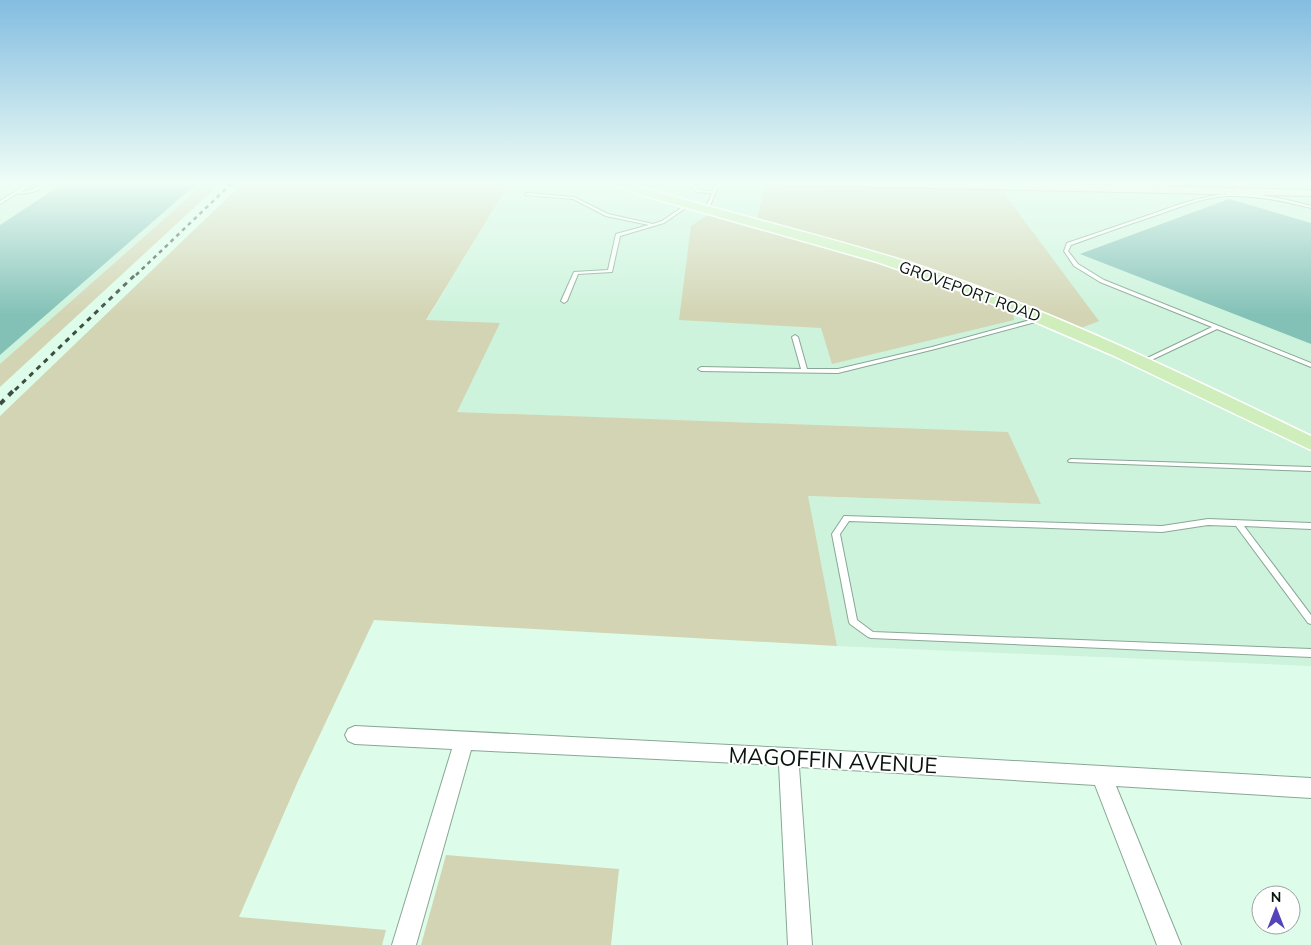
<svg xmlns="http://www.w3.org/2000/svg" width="1311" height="945" viewBox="0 0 1311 945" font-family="Mulish,sans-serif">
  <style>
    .built { fill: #cdf3dc }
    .green { fill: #d3d4b3 }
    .building { fill: #83c1b7 }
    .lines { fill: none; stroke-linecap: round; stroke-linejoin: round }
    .lane-casing { stroke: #89a795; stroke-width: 2 }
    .street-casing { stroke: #89a795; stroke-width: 2 }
    .secondary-casing { stroke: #89a795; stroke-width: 2 }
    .primary-casing { stroke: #fff; stroke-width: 3 }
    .lane { fill: #fff; fill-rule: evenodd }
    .street { fill: #fff; fill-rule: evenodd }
    .secondary { fill: #e7f6dd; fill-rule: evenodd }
    .primary { fill: #cfeebb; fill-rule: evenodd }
    .rail-far2 { stroke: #3e4e45; stroke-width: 2.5; stroke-dasharray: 4 4; stroke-linecap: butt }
    .rail-far1 { stroke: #3e4e45; stroke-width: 3; stroke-dasharray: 5 5; stroke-linecap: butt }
    .rail { stroke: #3e4e45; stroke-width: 4; stroke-dasharray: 6 6; stroke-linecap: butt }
    .labels { text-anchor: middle; stroke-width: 4; stroke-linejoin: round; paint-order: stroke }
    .far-street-label { font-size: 16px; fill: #0a150f; stroke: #fff }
    .near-street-label { font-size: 22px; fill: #0a150f; stroke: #fff }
  </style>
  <rect width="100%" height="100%" fill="#ddfdea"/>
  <path class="built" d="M0,182H206L0,364Z
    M510,182H1272L1311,193V666L837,646L807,496L1041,504L1008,433L457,412L426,321Z"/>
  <path class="green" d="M206,182H222L0,387V364Z
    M244,182H510L426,320L500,323L457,412L1008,432L1041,504L808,496L837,646L374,620L298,781L239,917L386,930L382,945H0V416Z
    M767,183L1000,188L1099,321L1081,328L994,292L920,267L756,220Z
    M709,214C812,242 916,268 1013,313L1014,320L832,364L821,328L679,320L691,226Z
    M446,855L619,869L611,945H421Z"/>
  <path class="building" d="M196,184L0,355V225L58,187Z
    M1229,199L1311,223V344L1080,254Z"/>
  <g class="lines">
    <defs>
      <path id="lane" d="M31,182H36L21,192L31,190L46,182H52L33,192L20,194L18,193L0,204V201Z
        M688,182H692L698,190L712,191L719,182H723L717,189L708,211L705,210L712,193L696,192Z
        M1052,182H1057L1065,188L1062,189Z
        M1113,182H1118L1126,189L1123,190Z
        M1229,182H1234L1249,192L1246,193Z
        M527,193L574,197L608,214L653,224L662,221L687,204L690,205L664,223L620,236L612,272L578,274L567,301L564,303L561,301L574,272L608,270L616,234L649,225L606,216L573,199L526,195L525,194Z
        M1228,194C1256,193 1284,198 1311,206V208C1284,201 1256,195 1228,196C1202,197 1178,208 1154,216C1126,225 1099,235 1071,245L1068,251L1078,264L1104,280L1311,363V367L1217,329L1145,363H1141V361L1212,327L1100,282L1074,266L1064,251L1067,243C1096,233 1124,224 1152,214C1177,205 1201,196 1228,194Z
        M1041,317L1043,318V320L935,349L838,373L701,371L698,369L701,367L801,369L792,337L795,335L798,337L807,369H838L932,347Z
        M1071,459L1311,467V471L1069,462L1068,461L1069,460Z
        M844,516L1162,526L1208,519L1311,523V529L1244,526L1311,615V624L1308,623L1236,526L1208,525L1162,532L849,521L840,534L857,620L873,632L1311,649V657L871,638L868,637L850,624L849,622L832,534Z"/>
      <path id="street" d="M0,182H8L0,186Z
        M355,726L788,748L1311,778V798L1116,786L1181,945H1157L1095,785L799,767L812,945H788L779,765L471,750L416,945H392L452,749L355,744L348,741L345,735L348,729Z"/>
      <path id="secondary" d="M780,182H963L1311,190V196L785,185Z"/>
      <path id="primary" d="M605,182H624C724,213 827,235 926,268C1059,314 1185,375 1311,436V450L1112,355L965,292L877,262L645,196Z"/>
    </defs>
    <use href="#lane" class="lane-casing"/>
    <use href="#street" class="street-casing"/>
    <use href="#secondary" class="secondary-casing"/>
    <use href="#primary" class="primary-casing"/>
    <use href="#lane" class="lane"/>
    <use href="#street" class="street"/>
    <use href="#secondary" class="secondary"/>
    <use href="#primary" class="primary"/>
    <path class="rail-far2" d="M1186,182L1193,185
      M136,275L233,182"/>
    <path class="rail-far1" d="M15,390L137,273"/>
    <path class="rail" d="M0,404L16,388"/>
  </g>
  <linearGradient id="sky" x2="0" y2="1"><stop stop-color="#83bde0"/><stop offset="0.58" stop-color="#f0fef6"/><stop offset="1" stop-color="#f0fef6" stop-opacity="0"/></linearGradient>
  <rect width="1311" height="315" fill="url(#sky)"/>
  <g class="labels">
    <g class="far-street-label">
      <text transform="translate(970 291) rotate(20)" y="6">GROVEPORT ROAD</text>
    </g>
    <g class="near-street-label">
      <text transform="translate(833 760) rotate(3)" y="8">MAGOFFIN AVENUE</text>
    </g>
  </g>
  <g transform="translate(1276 910)"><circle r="24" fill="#ffffff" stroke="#9da19f"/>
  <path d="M0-4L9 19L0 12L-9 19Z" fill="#5444bc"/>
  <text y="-8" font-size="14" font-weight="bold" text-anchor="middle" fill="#0a150f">N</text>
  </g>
</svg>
